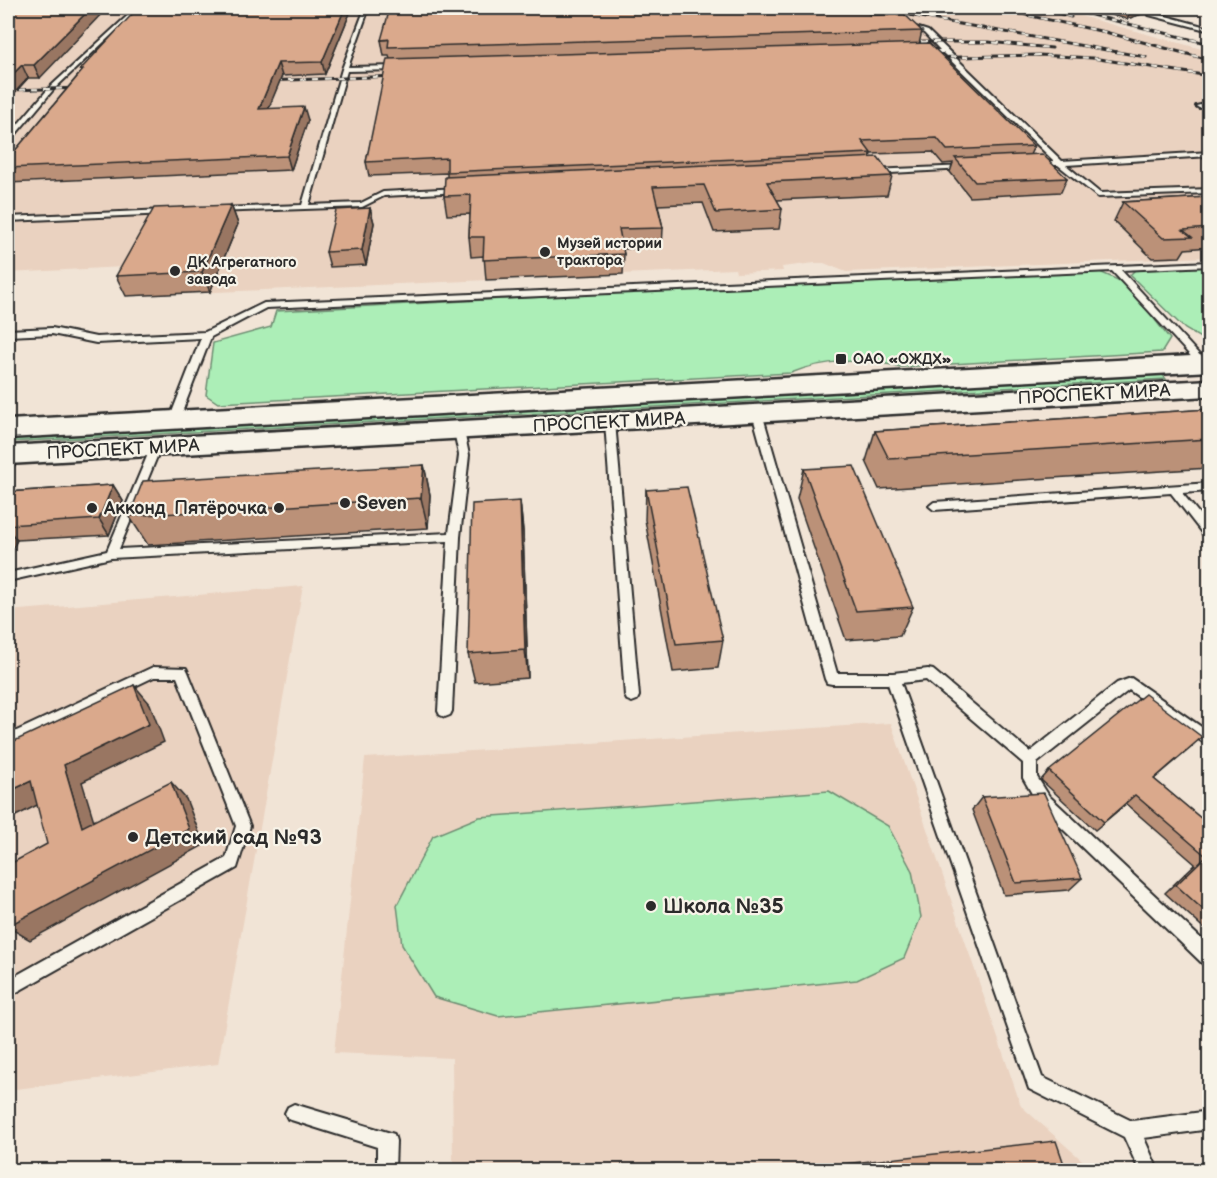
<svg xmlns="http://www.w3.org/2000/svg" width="1217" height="1178" viewBox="0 0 1217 1178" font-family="'Balsamiq Sans',sans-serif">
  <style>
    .built { fill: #ead2c0 }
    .green { fill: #aceeb7; stroke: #6c8c71; stroke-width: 1.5 }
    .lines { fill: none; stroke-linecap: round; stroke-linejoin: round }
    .service-casing { stroke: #2b2b2b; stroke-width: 4 }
    .primary-casing { stroke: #2b2b2b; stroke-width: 5 }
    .service { fill: #f7f3e8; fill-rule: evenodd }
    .primary { fill: #f7f3e8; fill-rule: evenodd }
    .rail-casing { stroke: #2b2b2b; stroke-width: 3 }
    .rail { stroke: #f7f3e8; stroke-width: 2; stroke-dasharray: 6; stroke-linecap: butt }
    .wall { fill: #bb9178; stroke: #2b2b2b; stroke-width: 1.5 }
    .shaded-wall { fill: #997662; stroke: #2b2b2b; stroke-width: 1.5 }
    .building { fill: #daa98c; stroke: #2b2b2b; stroke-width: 1.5 }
    .poi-dot { fill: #2b2b2b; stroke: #f7f3e8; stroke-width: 2 }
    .labels { text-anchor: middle; stroke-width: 4.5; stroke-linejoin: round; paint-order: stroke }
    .far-poi-label { font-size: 15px; font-weight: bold; fill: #2b2b2b; stroke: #f7f3e8; text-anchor: start }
    .street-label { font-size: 18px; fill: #2b2b2b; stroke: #f7f3e8 }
    .poi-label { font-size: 18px; font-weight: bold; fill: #2b2b2b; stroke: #f7f3e8; text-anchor: start }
    .near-poi-label { font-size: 21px; font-weight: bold; fill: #2b2b2b; stroke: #f7f3e8; text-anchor: start }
  </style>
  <rect width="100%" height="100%" fill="#f1e4d6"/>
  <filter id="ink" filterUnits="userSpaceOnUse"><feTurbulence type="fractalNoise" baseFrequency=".0167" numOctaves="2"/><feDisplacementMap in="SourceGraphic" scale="12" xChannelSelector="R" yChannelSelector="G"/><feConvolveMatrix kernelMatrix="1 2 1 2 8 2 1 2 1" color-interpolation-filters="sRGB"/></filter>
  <g filter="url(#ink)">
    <path class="built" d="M8,8H1051L1209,51V257L846,272L824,263H815L782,267L783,271L736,273L735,269L126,296L123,267L8,273Z
      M303,586L218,1064L8,1090V611Z
      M891,723L1021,1106L1083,1161L1086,1170H453L452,1058L334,1053L365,758Z"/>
    <path class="green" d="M1209,267V343L1185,329L1130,275L1136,269Z
      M1091,268L1127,284L1170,339L1162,352L901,367C865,358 825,359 791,373L218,403L206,395L213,343L271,327L276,311Z
      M1162,374L1166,379L8,442V437Z
      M829,791L888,826L912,871L921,917L904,958L857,980L498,1016L434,997L402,945L397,905L433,836L479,817Z"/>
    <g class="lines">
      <defs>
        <path id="service" d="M136,8H140L53,90L10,141L8,142V136L49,88Z
          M365,8H369L348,67L399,66L402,68L399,70L347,71L309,205L361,203L383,192L459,188H462V192L384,196L362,207L215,212L214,210L218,208L302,205L342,69Z
          M1151,12L1210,28V31L1149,15Z
          M900,22L928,31L1062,161L1210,152V156L1066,165L1100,193L1210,189V193L1098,197L1058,165H1035L1034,164L1037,162L1054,161L943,53H921L923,50H940L924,33L900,24Z
          M1210,103V107L1199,108L1196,106Z
          M967,166L968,167L965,169L872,174L869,172L872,170Z
          M165,210H168V214L8,221V217Z
          M1210,262V266L1121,270L1205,361L1207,363L1202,366L1199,365L1112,271L266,308L211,337L179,420L174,423L169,420L201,338L96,343L52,334L8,336V330L52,328L96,337L205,332L264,303Z
          M757,410L762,413L837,673H893L928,669L933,670L1030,752L1117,683L1131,678L1210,733V747L1129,690L1037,763V777L1049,796L1210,947V967L1204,965L1039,806L1023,778V763L926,680L901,683L1042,1077L1132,1121L1210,1111V1129L1144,1138L1158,1170H1139L1124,1137L1029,1089L888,684H832L827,683L825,679L752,413Z
          M610,419L615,422L639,696L637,700L632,702L627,700L625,696L605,422Z
          M459,428L464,431L469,455L460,537L452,711L450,715L445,717L440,715L438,711L448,541L111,558L8,581V573L107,551L151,447L156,444L161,447L119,549L449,533L459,455L454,431Z
          M1210,483V491L1182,493L1210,527V539L1206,538L1171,493L934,510L929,506L934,502Z
          M153,667L186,668L188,672L250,826L237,868L8,997V980L226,858L236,826L177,677H154L8,747V735Z
          M294,1104L394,1134L396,1141L395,1170H377V1147L288,1119L285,1113L288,1107Z"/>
        <path id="primary" d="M1210,355V371L8,438V420Z
          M1210,380V396L8,464V446Z"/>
      </defs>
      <use href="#service" class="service-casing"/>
      <use href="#primary" class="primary-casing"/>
      <use href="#service" class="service"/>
      <use href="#primary" class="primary"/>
      <defs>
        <path id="rail" d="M869,8L1146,57
          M925,8L952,13
          M994,8L1105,32L1210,60
          M1042,8L1071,17
          M1063,8L1210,44
          M1196,8L1210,12
          M921,42H988L1052,48
          M926,58L1039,55L1092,58L1210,76
          M264,81L398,76
          M8,90L84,88"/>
      </defs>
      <use href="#rail" class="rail-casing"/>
      <use href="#rail" class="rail"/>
    </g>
    <path class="wall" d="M8,8L40,78H28L8,100Z
      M352,8L325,74L282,76L268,108L308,120L291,170L8,183V159L81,72L80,70Z
      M1084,8H1159L1127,19Z
      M870,15L922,31L919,44L1034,146L1030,155L1067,178L1061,192L970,197L950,172L953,163L943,164L933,152L871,154L870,158L892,176L887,195L777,200L782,209L779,229L714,232L703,203L658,205L663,228L662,247L622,249L624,254L623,274L486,280L484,256L471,257L469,237L470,214L447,215L444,196L447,176V173L369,176L366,162L390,59L389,56H384L381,40Z
      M1209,197V247L1185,249L1180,257L1152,258L1114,221L1123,202Z
      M231,205L238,224L210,292L126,296L116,276Z
      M370,208L374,223L366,265L330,267L326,252Z
      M1209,409V468L879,489L866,461L875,431Z
      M424,465L430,495L428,528L148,545L129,516Z
      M804,469L913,607L900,636L846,640L797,499Z
      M113,485L123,501L109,535L17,540L8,558V492Z
      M646,490L723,640L718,668L673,672L645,520Z
      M520,501L523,531L528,678L475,682L468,654Z
      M1192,747L1154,779L1209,825V933L1165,893L1195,864L1126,804L1095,830L1041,780L1049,771Z
      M982,797L1082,878L1069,890L1004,895L972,810Z
      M1209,1154V1170L1202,1156Z"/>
    <path class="shaded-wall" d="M91,8H107L40,78L34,65Z
      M345,8H352L325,74L322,62Z
      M1137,8H1159L1127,19L1131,9Z
      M278,63L282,76L263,122L259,109Z
      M22,65L28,78L8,100V79Z
      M304,107L308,120L291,170L287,156Z
      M231,205L238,224L210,292L202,272Z
      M370,208L374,223L366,265L362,250Z
      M424,465L430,495L428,528L421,498Z
      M113,485L123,501L109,535L99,519Z
      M520,501L523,531L528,678L525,650Z
      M8,529L17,540L8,558Z
      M134,685L150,704L164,742L82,782L101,844L82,827L64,765Z
      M31,781L51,798L8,820V792Z
      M171,782L186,799L204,845L30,940L8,927V926Z"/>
    <path class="building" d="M8,8H91L34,65H22L8,79Z
      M138,8H345L322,62L278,63L259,109L304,107L287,156L8,168V159L83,70H80Z
      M390,8H863L870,15L904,14L922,31L388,47L389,39L381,40Z
      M1124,8H1137L1131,9Z
      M929,43L1034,146L947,150L937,138L862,141L871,153L447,172V158L366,162L387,59Z
      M1042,154L1067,178L975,182L955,158Z
      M878,157L892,176L767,182L782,209L716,213L704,185L653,187L663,228L619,229L624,254L483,260L484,237H469L471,195L444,196L445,177Z
      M1209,197V228L1183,230L1192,237L1163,238L1123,202Z
      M231,205L202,272L116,276L154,208Z
      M370,208L362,250L326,252L336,210Z
      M1209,409V439L889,459L875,431Z
      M424,465L421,498L129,516L143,481Z
      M854,466L913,607L856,611L804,469Z
      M113,485L99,519L8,525V492Z
      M687,487L723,640L676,644L646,490Z
      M520,501L525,650L468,654L472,504Z
      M134,685L149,724L64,765L82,827L171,782L189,829L8,926V865L47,844L31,781L8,792V744Z
      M1145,694L1202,737L1154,779L1209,825V915L1176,885L1206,856L1135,795L1104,822L1049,771Z
      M1044,793L1082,878L1016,883L982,797Z
      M1056,1141L1066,1170H788Z"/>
  </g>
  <g class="poi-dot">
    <circle cx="545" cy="252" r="6"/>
    <circle cx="175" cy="271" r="6"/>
    <rect x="835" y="353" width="12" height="12" rx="3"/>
    <circle cx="345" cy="503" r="6"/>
    <circle cx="92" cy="508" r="6"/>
    <circle cx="279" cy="508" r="6"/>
    <circle cx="133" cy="837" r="6"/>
    <circle cx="651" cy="906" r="6"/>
  </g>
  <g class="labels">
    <g class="far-poi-label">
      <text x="557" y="248">Музей истории<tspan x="557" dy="17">трактора</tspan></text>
      <text x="187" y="267">ДК Агрегатного<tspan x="187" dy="17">завода</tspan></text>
      <text x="853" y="364">ОАО «ОЖДХ»</text>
    </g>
    <g class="street-label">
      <text transform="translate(1094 394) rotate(-3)" y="6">ПРОСПЕКТ МИРА</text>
      <text transform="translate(609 422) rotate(-3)" y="6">ПРОСПЕКТ МИРА</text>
      <text transform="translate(123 449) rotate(-3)" y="6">ПРОСПЕКТ МИРА</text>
    </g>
    <g class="poi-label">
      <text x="357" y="509">Seven</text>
      <text x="104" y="514">Акконд</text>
      <text x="267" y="514" text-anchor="end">Пятёрочка</text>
    </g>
    <g class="near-poi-label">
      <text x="145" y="844">Детский сад №93</text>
      <text x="663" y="913">Школа №35</text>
    </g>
  </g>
  <rect width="1217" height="1178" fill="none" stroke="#f7f3e8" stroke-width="30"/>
  <rect x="15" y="15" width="1187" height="1148" fill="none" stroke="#2b2b2b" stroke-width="2" filter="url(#ink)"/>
</svg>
